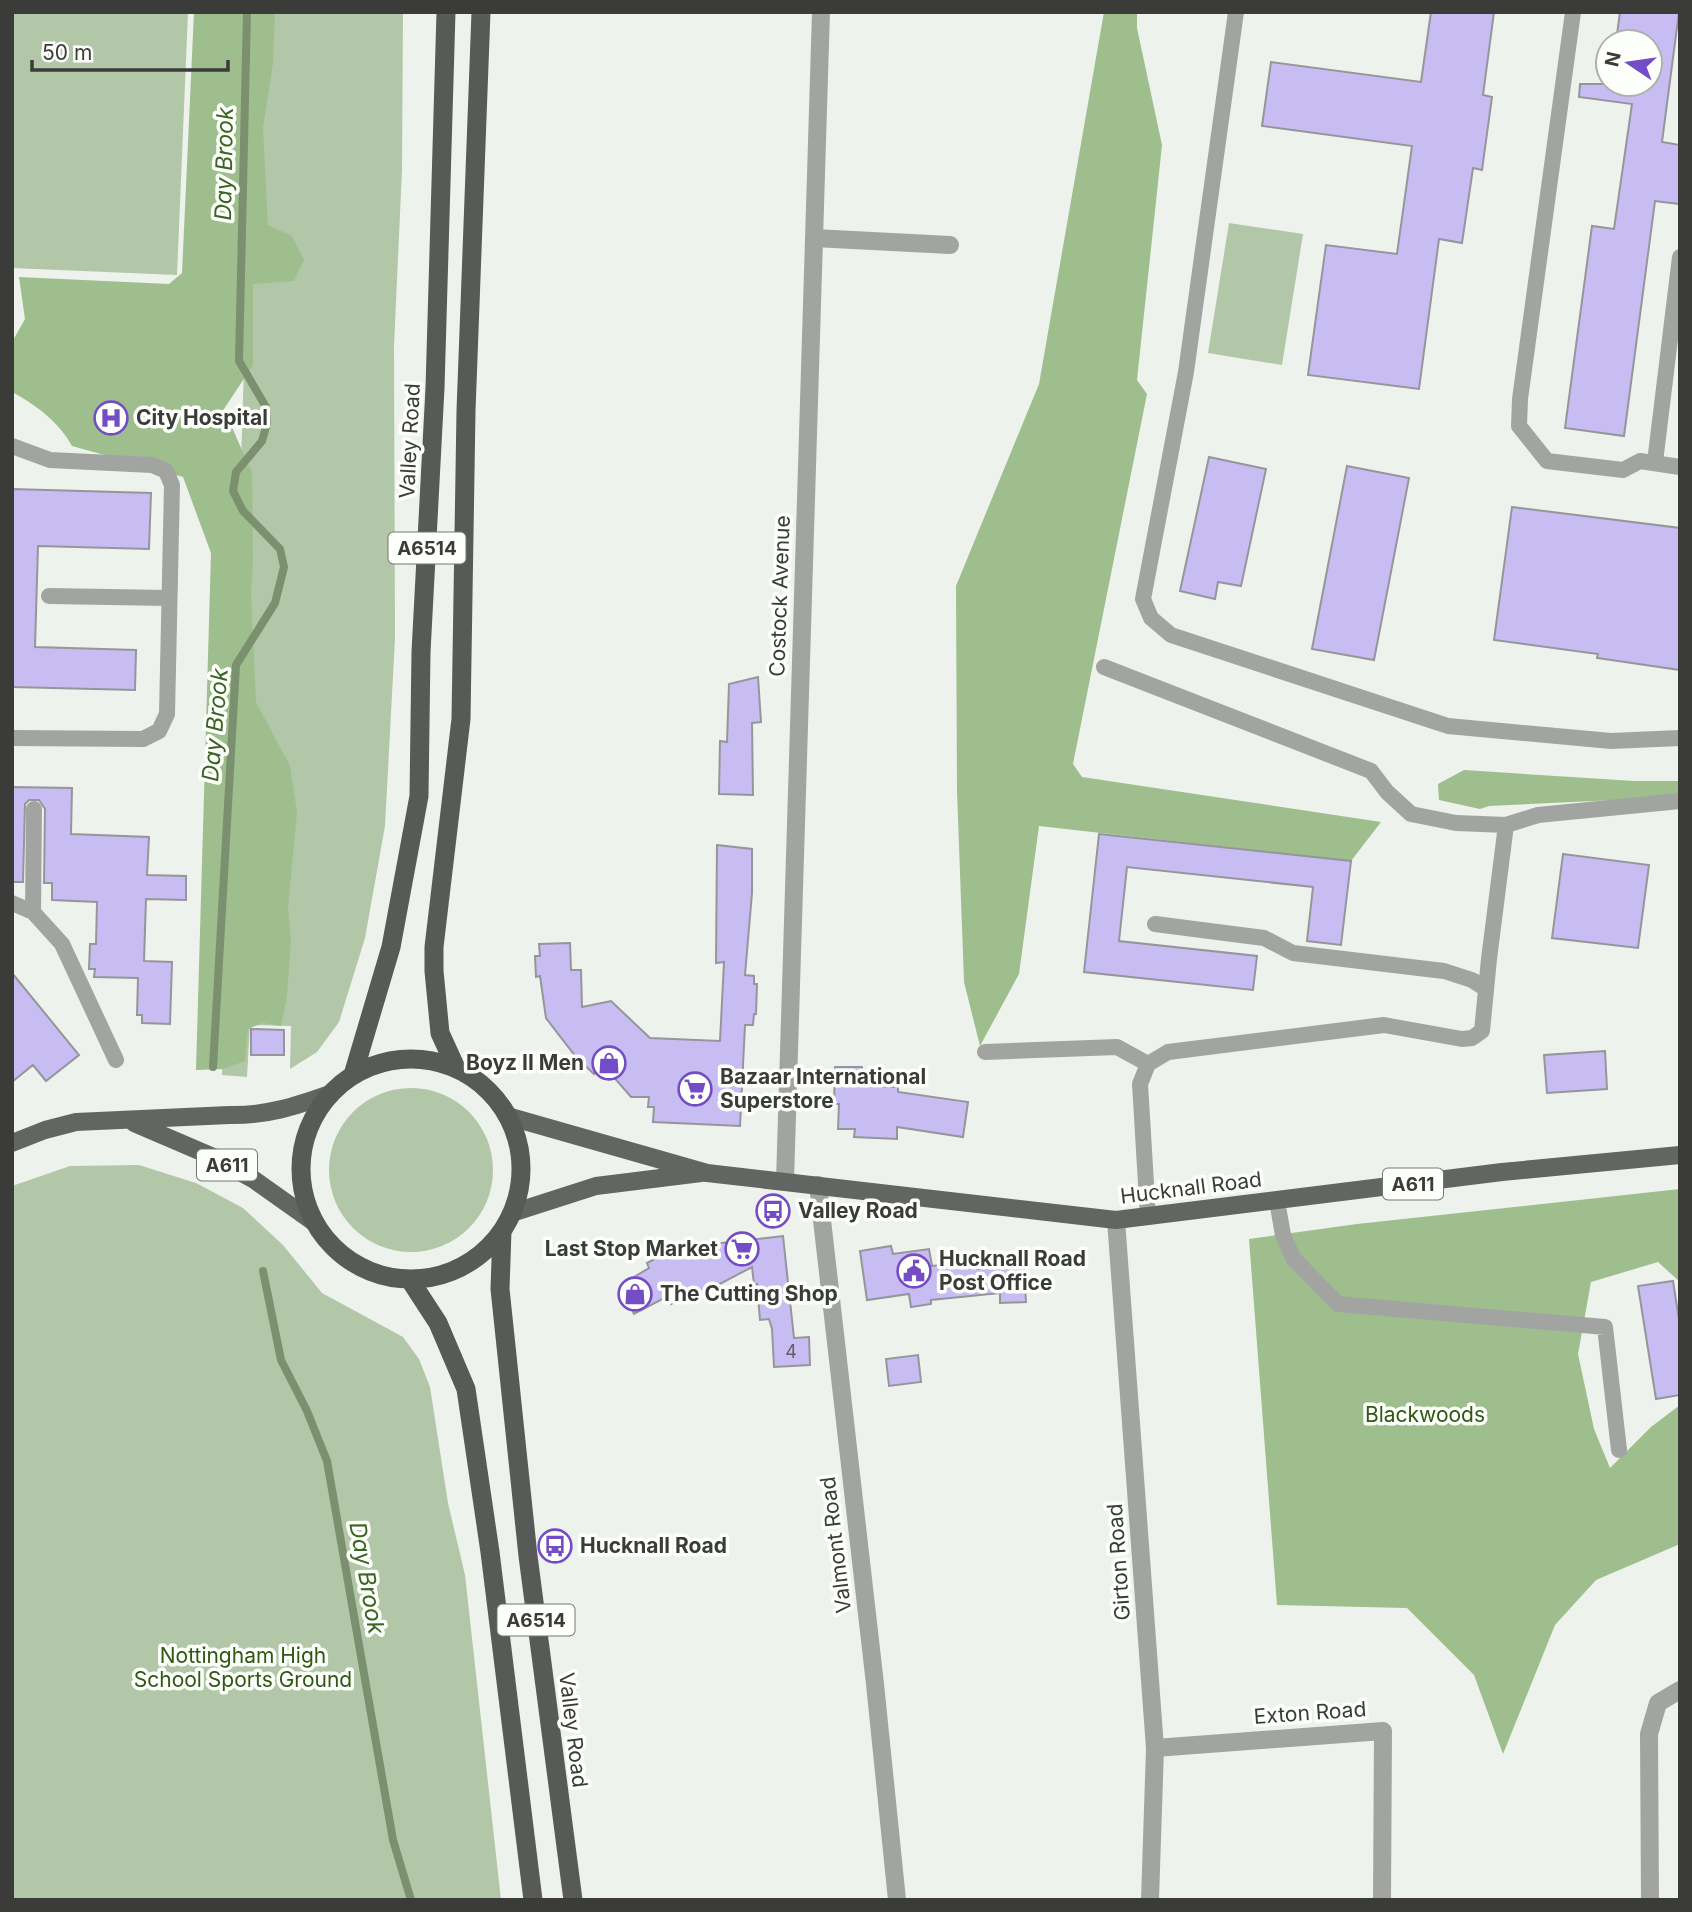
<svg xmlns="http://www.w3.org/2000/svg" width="1692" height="1912" viewBox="0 0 1692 1912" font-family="Inter,sans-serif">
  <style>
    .green { fill: #b2c7a8 }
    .forest { fill: #9ebe8e }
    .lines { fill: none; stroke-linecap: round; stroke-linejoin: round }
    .stream { stroke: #7a906e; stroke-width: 8 }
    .building { fill: #c8bdf2; stroke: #96959b; stroke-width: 2 }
    .service { stroke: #a2a4a2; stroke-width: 16 }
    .minor { stroke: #a2a4a2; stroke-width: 18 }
    .primary { stroke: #626561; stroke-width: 18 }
    .trunk { stroke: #575a56; stroke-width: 19 }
    .labels { text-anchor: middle; stroke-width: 7; stroke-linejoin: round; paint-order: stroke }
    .number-label { font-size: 18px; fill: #5e5c68 }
    .shield { fill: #fdfffb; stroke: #757674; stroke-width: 2 }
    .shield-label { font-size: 19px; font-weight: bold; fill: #3b3c3a }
    .poi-label { font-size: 21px; font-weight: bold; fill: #3b3c3a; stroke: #fdfffb; text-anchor: start }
    .street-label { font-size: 21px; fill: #3b3c3a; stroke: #fdfffb }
    .park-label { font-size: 21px; fill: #305715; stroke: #fdfffb }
    .water-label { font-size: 23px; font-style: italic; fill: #3b6322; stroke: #fdfffb }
  </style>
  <rect width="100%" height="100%" fill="#eef2ec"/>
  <path class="green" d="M12,12H188L177,275L12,268Z
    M255,12H403L402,170L394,346L395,638L385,826L365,938L339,1022L317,1052L290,1069L291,1026L250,1025L247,1077L222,1075Z
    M1229,223L1303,234L1282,365L1208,353Z
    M329 1170a82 82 0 1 1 164 0a82 82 0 1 1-164 0Z
    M139,1165L196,1183L243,1208L283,1245L322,1293L403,1337L419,1359L430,1387L448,1503L465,1575L501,1900H12V1186L70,1166Z"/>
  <path class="forest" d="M194,12H275L273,63L263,128L268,225L292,236L304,260L294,281L253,284V365L224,409L252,473L253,559L251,595L256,702L290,766L297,812L288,908L291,940L287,996L281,1026L263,1023L248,1029L245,1061L223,1069L196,1070L211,553L183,477L72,446C59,422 36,405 12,392V342L25,319L19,277L169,284L182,273Z
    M1104,12H1137V28L1162,145L1137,380L1147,394L1073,764L1082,777L1381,822L1351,861L1039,826L1019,974L980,1046L964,982L957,791L956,586L1039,384Z
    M1464,770L1634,781H1680V797L1489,806L1480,809L1439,800L1438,784Z
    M1680,1189V1282L1658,1262L1591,1282L1578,1354L1594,1429L1610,1468L1651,1427L1680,1405V1544L1596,1580L1555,1625L1503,1754L1474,1675L1407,1608L1277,1605L1249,1239L1357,1224Z"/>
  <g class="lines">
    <path class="stream" d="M213,1067L236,665L275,603L284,567L280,549L243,511L233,491L236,472L262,441L267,423L266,407L239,361L247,12
      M263,1271L281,1360L307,1411L327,1461L393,1840L411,1900"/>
  </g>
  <path class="building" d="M1431,12H1494L1483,95L1492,97L1482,170L1473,168L1462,243L1439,239L1419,389L1308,375L1326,245L1397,254L1412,146L1262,126L1271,62L1421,82Z
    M1620,12H1679L1662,142L1680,145V204L1655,201L1624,436L1565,428L1592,226L1614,229L1632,104L1579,97L1580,84H1650V42H1616Z
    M1209,457L1266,469L1241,586L1218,582L1215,599L1180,591Z
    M1347,466L1409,478L1374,660L1312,649Z
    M12,489L151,493L149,549L38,546L35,647L136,650L135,690L12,687Z
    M1512,507L1680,528V670L1597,658L1598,654L1494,640Z
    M758,677L761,722L752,723L753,795L719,794L720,741L727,742L729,684Z
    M12,787L72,788L71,834L149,837L147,875L186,876V900L146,899L144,961L172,962L170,1024L142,1023V1015H137L138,978L94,977L95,969H89L90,944H96L97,902L52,900V883H44L45,809L39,800H29L25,804L23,882H12Z
    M1099,834L1351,861L1341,945L1307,941L1313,887L1127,867L1119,941L1257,956L1253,990L1084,972Z
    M717,845L752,849V893L745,975L754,976V984H757L756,1014H754L753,1025H745L740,1126L653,1122L654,1107H648L649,1097H631L612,1075L608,1079L599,1069L594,1074L576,1057L546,1018L540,976L536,977L535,956H540L539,944L570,943L571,970H581L582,1007L611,1001L650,1038L720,1041L724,962L716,963Z
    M1563,854L1649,865L1638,948L1552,938Z
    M12,973L79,1055L46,1081L33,1065L12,1082Z
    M251,1029L284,1030V1055H251Z
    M1605,1051L1607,1089L1547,1093L1544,1055Z
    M835,1067H862V1075H875V1086L898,1087V1092L968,1102L963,1137L897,1127V1139L854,1137L855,1129H838L839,1104H834Z
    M783,1236L794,1338L809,1337L810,1365L774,1367L772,1329L769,1319L760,1320L757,1284H754L752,1267L699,1295L696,1290L671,1304L668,1296L634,1314L623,1292L638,1284L634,1277L649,1268L647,1263L679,1246L682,1251L696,1243L699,1248L704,1245Z
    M891,1246L893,1254L929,1249L932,1266L977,1261V1269L1024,1266L1026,1302L1000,1303V1293L931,1300V1304L911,1307L909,1294L867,1300L860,1251Z
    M1673,1281L1680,1326V1395L1656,1399L1638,1286Z
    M918,1355L921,1382L889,1386L886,1359Z"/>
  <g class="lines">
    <path class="service" d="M1236,12L1186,372L1143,599L1151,618L1171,635L1448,726L1611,741L1680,738
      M1573,12L1520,399L1519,426L1547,461L1623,470L1640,461L1680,467
      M12,446L50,460L152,465L166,471L172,485L167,714L159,731L143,739L12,738
      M1655,462L1680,257
      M49,596L169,598
      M1104,667L1371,771L1387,792L1411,814L1456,823L1506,825L1538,815L1680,801
      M12,903L33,912L62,944L116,1060
      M33,912L34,809
      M1155,924L1264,938L1293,953L1444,971L1472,980L1486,989
      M985,1052L1117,1047L1148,1064
      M1277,1201L1283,1235L1293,1258L1338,1304L1605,1327L1619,1450
      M1148,1217L1140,1084L1148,1064L1168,1052L1384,1025L1462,1039L1472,1038L1482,1031L1489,959L1506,825"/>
    <path class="minor" d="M814,238L950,245
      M785,1181L821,12
      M818,1185L875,1684L897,1900
      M1116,1220L1155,1748L1150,1900
      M1155,1748L1383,1731L1382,1900
      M1650,1900L1649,1734L1658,1703L1680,1690"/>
    <path class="primary" d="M507,1116L707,1173L1116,1220L1502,1172L1680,1155
      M134,1123L211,1156L253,1179L315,1223
      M12,1143L45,1130L76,1122L229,1115C266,1116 296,1106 330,1094
      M512,1213L596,1186L701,1173"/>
    <path class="trunk" d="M301 1169a110 110 0 1 1 220 0a110 110 0 1 1-220 0Z
      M456,1068L440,1033L434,971V947L461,719L466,411L481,12
      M353,1075L391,947L419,796L421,652L435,388L446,12
      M502,1231L500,1289L504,1327L528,1556L573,1900
      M410,1280L438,1323L466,1389L490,1552L533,1900"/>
  </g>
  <defs>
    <symbol id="hospital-ring" viewBox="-11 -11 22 22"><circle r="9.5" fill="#fdfffb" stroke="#744cc5" stroke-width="1.5"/><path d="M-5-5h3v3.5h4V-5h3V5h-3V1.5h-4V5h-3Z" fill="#744cc5"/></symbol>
    <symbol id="shop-ring" viewBox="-11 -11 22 22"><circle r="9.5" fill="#fdfffb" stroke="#744cc5" stroke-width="1.5"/><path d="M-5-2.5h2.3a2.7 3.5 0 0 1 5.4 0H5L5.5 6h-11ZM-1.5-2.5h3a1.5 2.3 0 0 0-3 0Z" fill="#744cc5"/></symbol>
    <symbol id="supermarket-ring" viewBox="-11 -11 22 22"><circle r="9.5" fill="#fdfffb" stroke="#744cc5" stroke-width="1.5"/><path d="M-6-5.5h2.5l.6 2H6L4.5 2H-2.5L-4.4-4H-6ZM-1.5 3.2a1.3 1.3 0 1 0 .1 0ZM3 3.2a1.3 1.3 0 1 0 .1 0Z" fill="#744cc5"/></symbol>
    <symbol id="bus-ring" viewBox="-11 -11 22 22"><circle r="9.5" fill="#fdfffb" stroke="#744cc5" stroke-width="1.5"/><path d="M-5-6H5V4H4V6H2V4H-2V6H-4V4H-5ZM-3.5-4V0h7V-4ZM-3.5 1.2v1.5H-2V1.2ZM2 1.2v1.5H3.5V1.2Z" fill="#744cc5"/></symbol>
    <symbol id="civic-ring" viewBox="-11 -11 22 22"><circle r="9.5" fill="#fdfffb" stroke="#744cc5" stroke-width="1.5"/><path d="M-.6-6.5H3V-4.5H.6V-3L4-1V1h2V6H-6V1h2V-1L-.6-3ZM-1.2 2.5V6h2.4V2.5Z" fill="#744cc5"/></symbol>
  </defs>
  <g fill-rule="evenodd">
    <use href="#hospital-ring" x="92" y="399" width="38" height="38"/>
    <use href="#shop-ring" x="590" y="1044" width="38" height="38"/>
    <use href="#supermarket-ring" x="676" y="1070" width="38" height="38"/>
    <use href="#bus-ring" x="754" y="1192" width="38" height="38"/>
    <use href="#supermarket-ring" x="723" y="1230" width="38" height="38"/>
    <use href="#civic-ring" x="895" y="1252" width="38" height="38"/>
    <use href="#shop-ring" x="616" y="1275" width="38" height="38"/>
    <use href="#bus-ring" x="536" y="1527" width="38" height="38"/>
  </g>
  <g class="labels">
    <g class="number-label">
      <text x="791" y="1358">4</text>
    </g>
    <g class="shield">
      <rect x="388.5" y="532.5" width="77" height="31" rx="5"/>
      <rect x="197" y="1149.5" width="60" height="31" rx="5"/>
      <rect x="1383" y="1168.5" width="60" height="31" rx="5"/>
      <rect x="497.5" y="1604.5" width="77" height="31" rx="5"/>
    </g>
    <g class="shield-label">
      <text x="427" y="555">A6514</text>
      <text x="227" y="1172">A611</text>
      <text x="1413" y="1191">A611</text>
      <text x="536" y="1627">A6514</text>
    </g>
    <g class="poi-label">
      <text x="136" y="425">City Hospital</text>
      <text x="584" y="1070" text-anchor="end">Boyz II Men</text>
      <text x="720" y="1084">Bazaar International<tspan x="720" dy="24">Superstore</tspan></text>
      <text x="798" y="1218">Valley Road</text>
      <text x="718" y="1256" text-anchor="end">Last Stop Market</text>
      <text x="939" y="1266">Hucknall Road<tspan x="939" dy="24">Post Office</tspan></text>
      <text x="660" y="1301">The Cutting Shop</text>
      <text x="580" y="1553">Hucknall Road</text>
    </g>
    <g class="street-label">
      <text transform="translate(410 441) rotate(-87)" y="7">Valley Road</text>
      <text transform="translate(780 596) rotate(-88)" y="7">Costock Avenue</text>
      <text transform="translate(1191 1188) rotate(-7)" y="7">Hucknall Road</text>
      <text transform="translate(836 1545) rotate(-97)" y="7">Valmont Road</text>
      <text transform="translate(1119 1562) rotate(-94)" y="7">Girton Road</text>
      <text transform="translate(1310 1713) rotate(-4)" y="7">Exton Road</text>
      <text transform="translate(573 1730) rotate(83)" y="7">Valley Road</text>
    </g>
    <g class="park-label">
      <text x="1425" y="1422">Blackwoods</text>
      <text x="243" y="1663">Nottingham High<tspan x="243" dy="24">School Sports Ground</tspan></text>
    </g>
    <g class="water-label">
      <text transform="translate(224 164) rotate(-89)" y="8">Day Brook</text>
      <text transform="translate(215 725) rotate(-85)" y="8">Day Brook</text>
      <text transform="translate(367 1578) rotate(80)" y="8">Day Brook</text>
    </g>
  </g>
  <rect width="1692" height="1912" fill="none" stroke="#3b3c3a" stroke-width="28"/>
  <g transform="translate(1629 63) rotate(283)"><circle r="33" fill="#fdfffb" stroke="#afb1ae" stroke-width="2"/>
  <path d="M0-5L12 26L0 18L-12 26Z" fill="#744cc5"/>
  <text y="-10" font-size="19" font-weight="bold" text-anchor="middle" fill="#3b3c3a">N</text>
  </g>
  <path d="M32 60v10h196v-10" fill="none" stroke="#3b3c3a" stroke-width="3.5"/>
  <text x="42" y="60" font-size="21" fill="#3b3c3a" stroke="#fdfffb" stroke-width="5" paint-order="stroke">50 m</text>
</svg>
